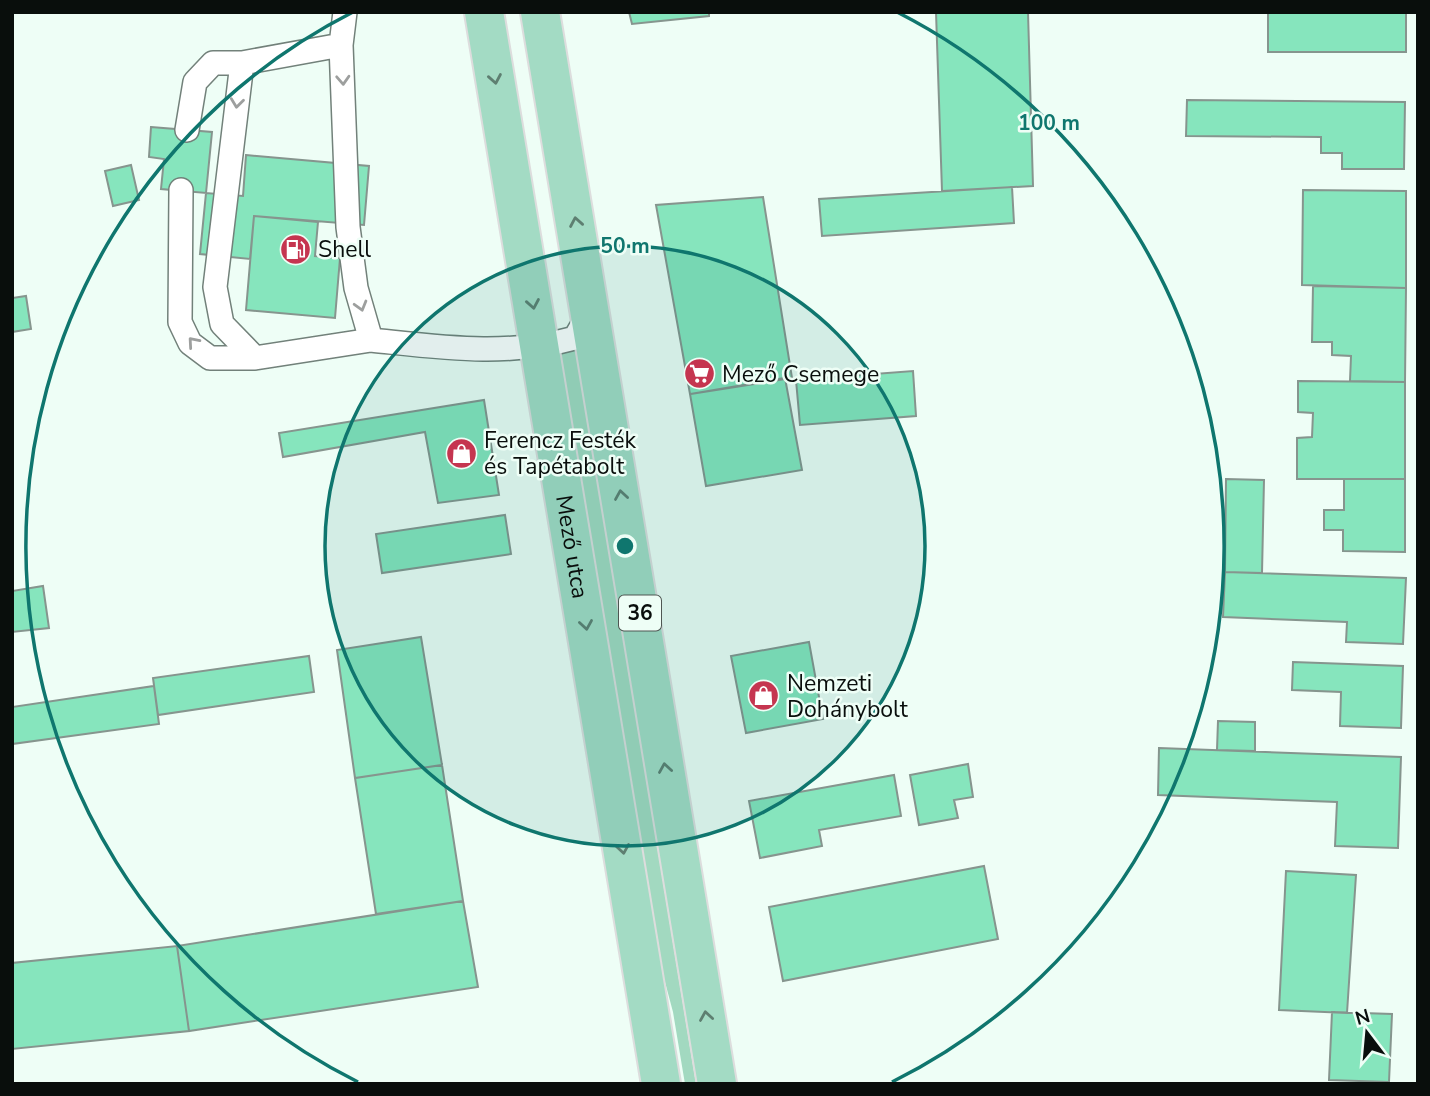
<svg xmlns="http://www.w3.org/2000/svg" width="1430" height="1096" viewBox="0 0 1430 1096" font-family="'Nunito Sans',sans-serif">
  <style>
    .green { fill: #a2d9c0 }
    .building { fill: #86e5bd; stroke: #86958e; stroke-width: 2 }
    .lines { fill: none; stroke-linecap: round; stroke-linejoin: round }
    .service-casing { stroke: #72817a; stroke-width: 26 }
    .primary-casing { stroke: #ddd; stroke-width: 42 }
    .service { stroke: #fff; stroke-width: 23 }
    .primary { stroke: #a3dbc4; stroke-width: 38 }
    .oneway { stroke: #5e7f71 }
    .oneway2 { stroke: #9d9f9e }
    .ring { fill: none; stroke: #0f766e; stroke-width: 3.5 }
    .labels { text-anchor: middle; stroke-width: 5; stroke-linejoin: round; paint-order: stroke }
    .shield { fill: #eefef6; stroke: #4e5652; stroke-width: 2 }
    .shield-label { font-size: 21px; font-weight: bold; fill: #090e0c }
    .poi-label { font-size: 23px; fill: #090e0c; stroke: #eefef6; text-anchor: start }
    .street-label { font-size: 23px; fill: #090e0c; stroke: #eefef6 }
    .centre { fill: #0f766e; stroke: #eefef6; stroke-width: 3.5 }
    .ring-label { font-size: 21px; text-anchor: middle; font-weight: bold; fill: #0f766e; stroke: #eefef6; stroke-width: 5; stroke-linejoin: round; paint-order: stroke }
  </style>
  <rect width="100%" height="100%" fill="#eefef6"/>
  <path class="green" d="M565,348L576,349L696,1084H685L673,1012L661,967L559,355Z"/>
  <path class="building" d="M629,12H709V16L632,24Z
    M936,12H1028L1033,186L942,191Z
    M1268,12H1406V52H1268Z
    M1187,100L1405,102L1404,169H1342V153H1321V137L1186,136Z
    M151,127L212,132L206,193L161,189L164,159L149,157Z
    M246,155L369,166L364,225L254,216L250,259L200,254L206,193L243,196Z
    M131,165L139,200L113,206L105,171Z
    M1012,187L1014,223L822,236L819,199Z
    M1303,190L1406,191V288L1302,285Z
    M763,197L792,378L690,394L656,205Z
    M254,216L318,222L315,256L340,258L335,318L246,310Z
    M1313,286L1406,288L1405,382L1350,381L1351,356L1332,355V342H1312Z
    M26,296L31,329L12,332V298Z
    M913,371L916,416L800,425L796,380Z
    M785,378L802,470L706,486L690,394Z
    M1298,381L1405,382V479H1297V438L1312,437L1313,413L1298,412Z
    M484,400L499,495L438,503L425,432L283,457L279,433Z
    M1226,479L1264,480L1262,573L1225,572Z
    M1344,479H1405V552L1343,551V530H1324V510H1344Z
    M505,515L511,554L382,573L376,534Z
    M1225,572L1406,578L1403,644L1346,642L1347,622L1223,617Z
    M43,586L49,628L12,632V591Z
    M421,637L442,765L355,778L337,650Z
    M809,642L823,719L746,733L731,656Z
    M309,656L314,692L158,715L153,678Z
    M1293,662L1403,666L1401,728L1340,726L1341,692L1292,690Z
    M154,686L159,724L12,744V707Z
    M1218,721L1255,722V751L1217,750Z
    M1159,748L1401,757L1398,848L1335,846L1337,802L1158,795Z
    M968,764L973,797L954,800L958,818L919,825L910,775Z
    M442,765L463,901L376,914L355,778Z
    M894,775L901,816L819,830L822,846L760,858L749,801Z
    M984,866L998,939L783,981L769,907Z
    M1286,871L1356,875L1347,1013L1279,1010Z
    M463,901L478,987L189,1031L177,946Z
    M177,946L189,1031L12,1049V963Z
    M1332,1012L1392,1014L1389,1082L1329,1080Z"/>
  <g class="lines">
    <defs>
      <path id="service" d="M345,12L341,45L348,227L356,288L371,340C440,347 506,357 575,338L590,312
        M187,130L195,82L213,63H242
        M181,190L180,322L190,343L210,358H255L371,340
        M255,358L222,324L215,287L242,63L341,45"/>
      <g id="primary">
        <path id="s1" d="M484,12L661,1084"/>
        <path d="M540,12L717,1084"/>
      </g>
    </defs>
    <use href="#service" class="service-casing"/>
    <use href="#primary" class="primary-casing"/>
    <use href="#service" class="service"/>
    <use href="#primary" class="primary"/>
  </g>
  <defs><path id="oneway-chevron" d="M-2-3.5L2.5 0L-2 3.5" fill="none" stroke-width="1.6" stroke-linecap="round" stroke-linejoin="round" transform="scale(1.75)"/></defs>
  <g class="oneway">
    <use href="#oneway-chevron" transform="translate(495 79) rotate(80)"/>
    <use href="#oneway-chevron" transform="translate(576 222) rotate(-100)"/>
    <use href="#oneway-chevron" transform="translate(533 304) rotate(80)"/>
    <use href="#oneway-chevron" transform="translate(621 495) rotate(-99)"/>
    <use href="#oneway-chevron" transform="translate(586 625) rotate(81)"/>
    <use href="#oneway-chevron" transform="translate(665 768) rotate(-99)"/>
    <use href="#oneway-chevron" transform="translate(623 849) rotate(81)"/>
    <use href="#oneway-chevron" transform="translate(706 1016) rotate(-99)"/>
  </g>
  <g class="oneway2">
    <use href="#oneway-chevron" transform="translate(343 80) rotate(87)"/>
    <use href="#oneway-chevron" transform="translate(237 103) rotate(97)"/>
    <use href="#oneway-chevron" transform="translate(361 306) rotate(74)"/>
    <use href="#oneway-chevron" transform="translate(193 342) rotate(-131)"/>
  </g>
  <circle cx="625" cy="546" r="300" fill="#0f766e" fill-opacity=".12"/>
  <g class="ring">
    <circle cx="625" cy="546" r="300"/>
    <path d="M358 1082A599 599 0 0 1 353 12M897 12A599 599 0 0 1 892 1082"/>
  </g>
  <defs>
    <symbol id="fuel-disc" viewBox="-11 -11 22 22"><circle r="9.5" fill="#c53550" stroke="#eefef6"/><path d="M-5.5-6h7V0h2V4h1.3V-2.5L3-4.5l.8-.8L6-3V5H2.5V1h-1V6h-7ZM-4.2-4.7v3.2H.2V-4.7Z" fill="#fff"/></symbol>
    <symbol id="supermarket-disc" viewBox="-11 -11 22 22"><circle r="9.5" fill="#c53550" stroke="#eefef6"/><path d="M-6-5.5h2.5l.6 2H6L4.5 2H-2.5L-4.4-4H-6ZM-1.5 3.2a1.3 1.3 0 1 0 .1 0ZM3 3.2a1.3 1.3 0 1 0 .1 0Z" fill="#fff"/></symbol>
    <symbol id="shop-disc" viewBox="-11 -11 22 22"><circle r="9.5" fill="#c53550" stroke="#eefef6"/><path d="M-5-2.5h2.3a2.7 3.5 0 0 1 5.4 0H5L5.5 6h-11ZM-1.5-2.5h3a1.5 2.3 0 0 0-3 0Z" fill="#fff"/></symbol>
  </defs>
  <g fill-rule="evenodd">
    <use href="#fuel-disc" x="278" y="232" width="35" height="35"/>
    <use href="#supermarket-disc" x="682" y="356" width="35" height="35"/>
    <use href="#shop-disc" x="444" y="436" width="35" height="35"/>
    <use href="#shop-disc" x="746" y="678" width="35" height="35"/>
  </g>
  <g class="labels">
    <rect class="shield" x="619" y="595.5" width="42" height="35" rx="5"/>
    <g class="shield-label">
      <text x="640" y="620">36</text>
    </g>
    <g class="poi-label">
      <text x="318" y="257">Shell</text>
      <text x="722" y="382">Mező Csemege</text>
      <text x="484" y="448">Ferencz Festék<tspan x="484" dy="26">és Tapétabolt</tspan></text>
      <text x="787" y="691">Nemzeti<tspan x="787" dy="26">Dohánybolt</tspan></text>
    </g>
    <g class="street-label">
      <text dy="8" stroke="none"><textPath href="#s1" startOffset="542">Mező utca</textPath></text>
    </g>
  </g>
  <circle cx="625" cy="546" r="10" class="centre"/>
  <g class="ring-label">
    <text x="1049" y="130">100 m</text>
    <text x="625" y="253">50 m</text>
  </g>
  <rect width="1430" height="1096" fill="none" stroke="#090e0c" stroke-width="28"/>
  <g transform="translate(1367 1033) rotate(344)" stroke="#eefef6" stroke-width="5" paint-order="stroke">
  <path d="M0-5L12 26L0 18L-12 26Z" fill="#090e0c"/>
  <text y="-10" font-size="19" font-weight="bold" text-anchor="middle" fill="#090e0c">N</text>
  </g>
</svg>
